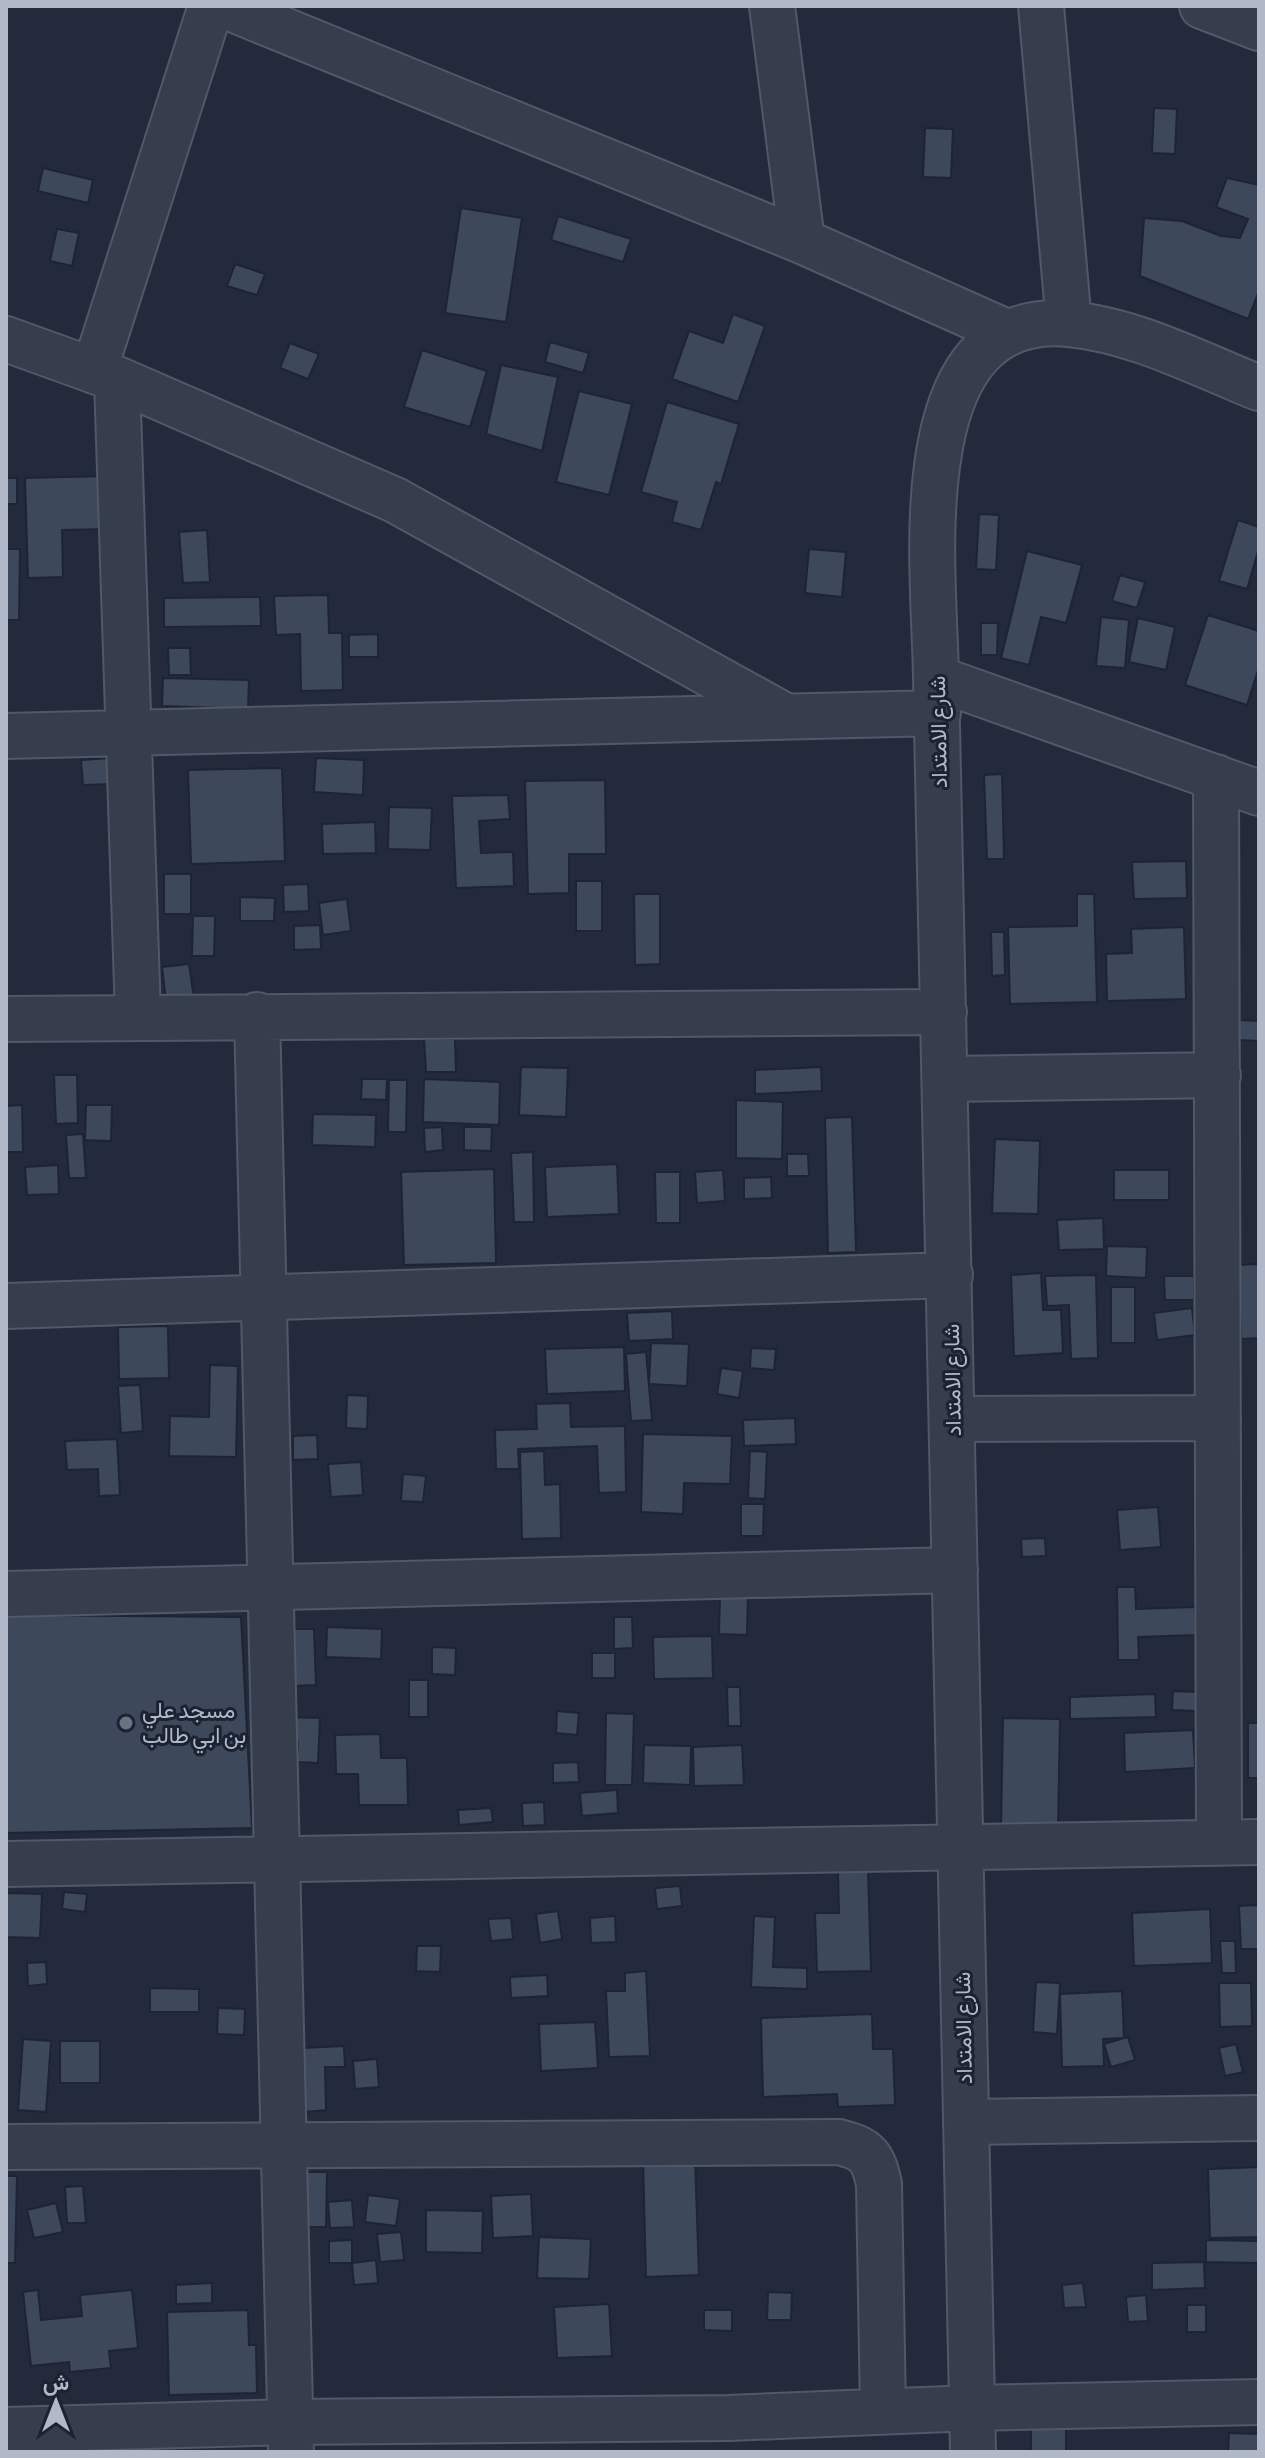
<svg xmlns="http://www.w3.org/2000/svg" width="1265" height="2458" viewBox="0 0 1265 2458" font-family="'Sofia Sans Condensed',Vazirmatn,sans-serif">
  <style>
    .building { fill: #3e485b; stroke: #1d2433; stroke-width: 2 }
    .lines { fill: none; stroke-linecap: round; stroke-linejoin: round }
    .minor-casing { stroke: #515867; stroke-width: 48 }
    .minor { stroke: #363d4c; stroke-width: 44 }
    .worship-dot { fill: #6b7280; stroke: #1b2231; stroke-width: 3 }
    .labels { text-anchor: middle; stroke-width: 6; stroke-linejoin: round; paint-order: stroke }
    .street-label { font-size: 22px; fill: #b1b8c7; stroke: #1b2231 }
    .poi-label { font-size: 22px; fill: #b1b8c7; stroke: #1b2231; text-anchor: start }
  </style>
  <rect width="100%" height="100%" fill="#222a3c"/>
  <path class="building" d="M1154,108L1177,109L1175,154L1152,153Z
    M925,128L953,129L951,178L923,177Z
    M43,168L93,180L88,203L38,191Z
    M1227,178L1259,185V291L1248,319L1140,276L1144,218L1182,221L1221,236L1240,238L1248,219L1216,207Z
    M461,208L522,218L506,322L445,313Z
    M558,216L631,239L623,262L551,240Z
    M57,229L79,233L72,266L50,261Z
    M235,264L265,274L257,295L227,286Z
    M733,314L765,326L738,402L672,379L689,331L723,343Z
    M550,342L589,353L583,373L545,362Z
    M290,343L319,354L308,379L280,368Z
    M422,350L487,371L470,427L404,407Z
    M501,365L558,377L542,451L486,434Z
    M579,391L632,404L609,495L556,482Z
    M667,402L739,424L721,484L716,482L701,530L672,522L677,502L641,492Z
    M107,476L109,529L62,530L63,577L28,578L25,478Z
    M6,478H17V504H6Z
    M979,514L999,515L996,570L976,569Z
    M1238,520L1259,527V548L1247,589L1219,581Z
    M207,530L210,582L183,583L179,532Z
    M6,549H20L19,620H6Z
    M809,549L846,552L842,597L805,593Z
    M1027,551L1082,565L1066,623L1041,617L1029,665L1001,658Z
    M1120,575L1145,582L1137,608L1112,601Z
    M328,595L329,633H342L343,690L301,691L300,634L276,635L274,596Z
    M260,597L261,626L164,627V598Z
    M1208,615L1259,631V667L1247,705L1185,685Z
    M1101,617L1129,620L1125,668L1096,666Z
    M1138,618L1175,627L1166,670L1129,662Z
    M981,623H998L997,655H981Z
    M378,634V657H349V635Z
    M168,648H190L191,675H169Z
    M163,678L249,680L248,709L162,706Z
    M112,758L114,784L83,785L81,760Z
    M316,758L364,760L363,795L314,792Z
    M282,768L285,861L191,864L188,770Z
    M1002,774L1004,859H987L984,775Z
    M605,780L606,854H569V893L528,894L525,781Z
    M508,795L510,819L479,821L481,853L513,852L514,886L456,888L452,796Z
    M389,807L432,808L430,850L388,849Z
    M375,822L376,853L323,854L322,824Z
    M1186,861L1187,898L1134,899L1132,862Z
    M164,874H191V914H164Z
    M576,881H602V931H576Z
    M308,884L309,911L284,912L283,885Z
    M634,894H660V964L635,965Z
    M1077,894H1094L1097,1002L1010,1004L1008,927L1077,926Z
    M240,897L275,898L274,921H240Z
    M347,899L351,931L323,935L319,903Z
    M193,916H215L214,956H192Z
    M320,925L321,949L294,950V926Z
    M1184,927L1186,999L1107,1001L1106,954L1132,953L1131,929Z
    M991,932H1004L1005,975L992,976Z
    M189,964L195,1005L167,1009L162,967Z
    M1239,1020L1259,1021V1041L1237,1040Z
    M424,1039H455L456,1072H426Z
    M521,1067L568,1068L566,1117L519,1115Z
    M821,1067L822,1091L755,1094V1070Z
    M54,1075H77L78,1123L56,1124Z
    M362,1079H387L386,1100L361,1099Z
    M424,1079L500,1082L499,1125L423,1122Z
    M389,1080H407L406,1132H388Z
    M736,1100L783,1102L782,1159L736,1158Z
    M22,1105L23,1152H6V1106Z
    M86,1105H112L111,1141L85,1140Z
    M313,1114L376,1115L375,1147L312,1145Z
    M852,1117L856,1252L828,1253L825,1118Z
    M442,1127L443,1150L425,1152L424,1128Z
    M464,1127H492L491,1151L464,1150Z
    M83,1134L86,1178H69L66,1135Z
    M995,1139L1040,1141L1038,1214L992,1213Z
    M533,1152L534,1222H514L511,1153Z
    M787,1154H808L809,1176H787Z
    M617,1164L619,1214L547,1217L545,1167Z
    M58,1165L59,1194L27,1195L25,1167Z
    M494,1169L496,1263L404,1265L401,1172Z
    M723,1170L725,1201L697,1203L695,1172Z
    M1114,1170H1169V1200H1114Z
    M655,1172H680V1223H656Z
    M771,1177L772,1198L744,1199V1178Z
    M1103,1218L1104,1249L1059,1250L1057,1220Z
    M1107,1246L1147,1247L1146,1278L1106,1276Z
    M1259,1264V1338L1241,1339L1239,1265Z
    M1041,1273L1043,1310H1061L1063,1353L1014,1356L1011,1275Z
    M1096,1275L1098,1358L1071,1359L1069,1305L1047,1306L1045,1276Z
    M1164,1276H1194V1300H1165Z
    M1111,1287H1135V1343H1111Z
    M1192,1308L1195,1335L1157,1340L1154,1313Z
    M672,1311L673,1339L629,1341L627,1313Z
    M168,1326L169,1378L119,1379L118,1327Z
    M651,1343L689,1344L687,1386L649,1384Z
    M624,1347L625,1391L547,1394L545,1349Z
    M751,1348L776,1349L774,1370L750,1368Z
    M646,1352L652,1420L631,1421L626,1354Z
    M210,1365L238,1366L236,1457L169,1456L170,1416L209,1417Z
    M721,1368L743,1371L739,1398L717,1394Z
    M140,1385L143,1431L121,1433L118,1386Z
    M347,1395L368,1396L367,1429L346,1428Z
    M570,1403L571,1427L625,1426L626,1492L599,1493L597,1446L518,1449L519,1469H496L495,1430L537,1429L536,1404Z
    M795,1418L796,1444L744,1446L743,1420Z
    M643,1434L732,1436L730,1484L684,1483L683,1514L641,1512Z
    M317,1435L318,1459L293,1460V1436Z
    M117,1439L120,1495L99,1496L98,1469L67,1470L65,1441Z
    M544,1451L545,1485L560,1484L561,1538L522,1539L520,1452Z
    M750,1451L767,1452L765,1499L748,1498Z
    M361,1462L363,1495L331,1497L328,1464Z
    M403,1474L426,1476L423,1502L401,1501Z
    M741,1504H764L763,1536H741Z
    M1158,1507L1161,1547L1120,1550L1117,1510Z
    M1045,1538L1046,1556L1022,1557L1021,1539Z
    M1117,1587H1135L1136,1609L1195,1607L1196,1635L1138,1637L1139,1660H1118Z
    M720,1594L748,1595L747,1635L719,1634Z
    M6,1615L241,1617L252,1828L6,1833Z
    M614,1617H632L633,1648L614,1649Z
    M327,1627L382,1629L381,1659L326,1657Z
    M288,1629H314L316,1685L290,1686Z
    M712,1636L713,1678L654,1679L653,1637Z
    M432,1647L456,1648L455,1675L432,1674Z
    M592,1653H615V1678H592Z
    M409,1680H428V1717H409Z
    M727,1687H740L741,1726H728Z
    M1173,1691L1198,1692L1196,1711L1172,1710Z
    M1155,1694L1156,1717L1070,1719V1697Z
    M557,1711L579,1713L577,1735L556,1733Z
    M606,1713L634,1714L632,1785H605Z
    M277,1717L320,1718L318,1763L297,1762L298,1742L277,1741Z
    M1003,1718L1060,1719L1058,1828L1001,1827Z
    M1248,1723H1259V1778H1248Z
    M1193,1730L1195,1768L1125,1772L1124,1733Z
    M380,1734L381,1758H407L408,1805H359L358,1774H336L335,1735Z
    M644,1745L691,1746L690,1785L643,1783Z
    M742,1745L744,1785L694,1786L693,1747Z
    M578,1762L579,1782L553,1783V1763Z
    M617,1790L618,1813L582,1816L580,1793Z
    M544,1802L545,1825L523,1826L522,1803Z
    M491,1808L493,1822L459,1825L458,1810Z
    M868,1870L871,1971L817,1972L815,1913H839L838,1871Z
    M680,1886L682,1906L657,1909L655,1888Z
    M64,1892L87,1894L85,1912L62,1909Z
    M6,1893L42,1894L40,1938L6,1937Z
    M1259,1905V1949H1241L1239,1906Z
    M1210,1909L1212,1963L1134,1966L1132,1913Z
    M558,1911L562,1939L540,1943L536,1914Z
    M615,1916L616,1942L591,1943L590,1918Z
    M754,1916L775,1917L773,1967L807,1968V1989L751,1987Z
    M511,1918L513,1939L491,1941L488,1919Z
    M1220,1941H1235L1236,1973H1222Z
    M417,1946H441L440,1972L416,1971Z
    M46,1962L47,1984L28,1986L27,1963Z
    M646,1971L650,2056L609,2057L606,1991H625V1973Z
    M547,1975L548,1996L511,1998L510,1977Z
    M1036,1982L1060,1983L1057,2034L1033,2032Z
    M1219,1983H1251L1252,2026L1220,2027Z
    M150,1988L199,1989V2012H150Z
    M1122,1991L1124,2038L1103,2039L1104,2066L1062,2067L1060,1994Z
    M218,2008L245,2009L244,2035L217,2034Z
    M872,2014L873,2049H893L895,2105L838,2107L837,2094L763,2097L761,2018Z
    M595,2022L598,2068L541,2071L539,2024Z
    M1128,2037L1135,2060L1111,2067L1104,2044Z
    M23,2039L51,2041L46,2112L18,2110Z
    M60,2041H100V2083H60Z
    M1236,2044L1243,2072L1225,2076L1219,2048Z
    M344,2046L345,2067H325L326,2110L305,2112L302,2048Z
    M377,2059L379,2087L355,2089L353,2061Z
    M695,2158L699,2275L646,2277L643,2159Z
    M1259,2167V2237L1210,2238L1208,2169Z
    M305,2172H327L326,2227H304Z
    M6,2176H17L15,2263H6Z
    M83,2186L86,2223H67L65,2187Z
    M531,2194L533,2236L493,2238L491,2196Z
    M368,2195L400,2199L396,2226L365,2222Z
    M352,2200L354,2227L330,2228L328,2202Z
    M56,2203L63,2232L34,2238L27,2210Z
    M426,2210L483,2211L482,2253L426,2252Z
    M401,2232L404,2260L380,2262L377,2234Z
    M539,2237L591,2239L589,2279L537,2278Z
    M352,2240V2263H329V2241Z
    M1206,2240L1259,2241V2263L1206,2262Z
    M376,2260L378,2283L354,2285L352,2263Z
    M1204,2262L1205,2288L1152,2290V2263Z
    M212,2283V2303L176,2304V2285Z
    M1083,2283L1086,2307L1064,2308L1062,2285Z
    M38,2290L41,2320L82,2316L80,2295L132,2290L138,2348L109,2351L111,2368L70,2372L69,2362L31,2366L23,2292Z
    M768,2292L792,2293L791,2320H767Z
    M1146,2295L1148,2321L1128,2322L1126,2297Z
    M609,2304L612,2356L557,2358L554,2307Z
    M1187,2305H1206V2332H1187Z
    M248,2310L249,2345H256L257,2393L169,2395L167,2312Z
    M704,2310H732V2331L704,2330Z
    M1031,2419H1066V2452H1031Z
    M1229,2433L1259,2434L1258,2452H1228Z"/>
  <g class="lines">
    <defs>
      <path id="minor" d="M225,6L802,241L1009,333
        M772,6L802,241
        M1041,6L1069,324
        M1202,6L1259,28
        M6,339L117,379L395,500L785,716
        M94,371L211,6
        M117,379L138,1017
        M936,678L1259,793
        M6,736L938,713
        M1216,777L1219,1843
        M257,1015L291,2452
        M6,1019L944,1012
        M946,1079L1218,1075
        M6,1306L950,1275
        M953,1419L1218,1418
        M6,1594L955,1570
        M6,1864L1259,1842
        M966,2122L1259,2118
        M6,2147L839,2142C867,2149 873,2156 879,2184L883,2411
        M6,2430L290,2422L729,2418L972,2408L1259,2402
        M973,2452L936,678C935,575 899,308 1069,324C1134,330 1199,364 1259,388"/>
    </defs>
    <use href="#minor" class="minor-casing"/>
    <use href="#minor" class="minor"/>
  </g>
  <circle class="worship-dot" cx="126" cy="1723" r="8"/>
  <g class="labels">
    <g class="street-label">
      <text transform="translate(938 732) rotate(-91)" y="8">شارع الامتداد</text>
      <text transform="translate(952 1380) rotate(-91)" y="8">شارع الامتداد</text>
      <text transform="translate(963 2028) rotate(-91)" y="8">شارع الامتداد</text>
    </g>
    <g class="poi-label">
      <text x="142" y="1718">مسجد علي<tspan x="142" dy="25">بن ابي طالب</tspan></text>
    </g>
  </g>
  <rect width="1265" height="2458" fill="none" stroke="#b1b8c7" stroke-width="16"/>
  <g transform="translate(56 2402)" stroke="#1b2231" stroke-width="6" paint-order="stroke">
  <path d="M0-6L14 30L0 20L-14 30Z" fill="#b1b8c7"/>
  <text y="-12" font-size="22" font-weight="bold" text-anchor="middle" fill="#b1b8c7">ش</text>
  </g>
</svg>
